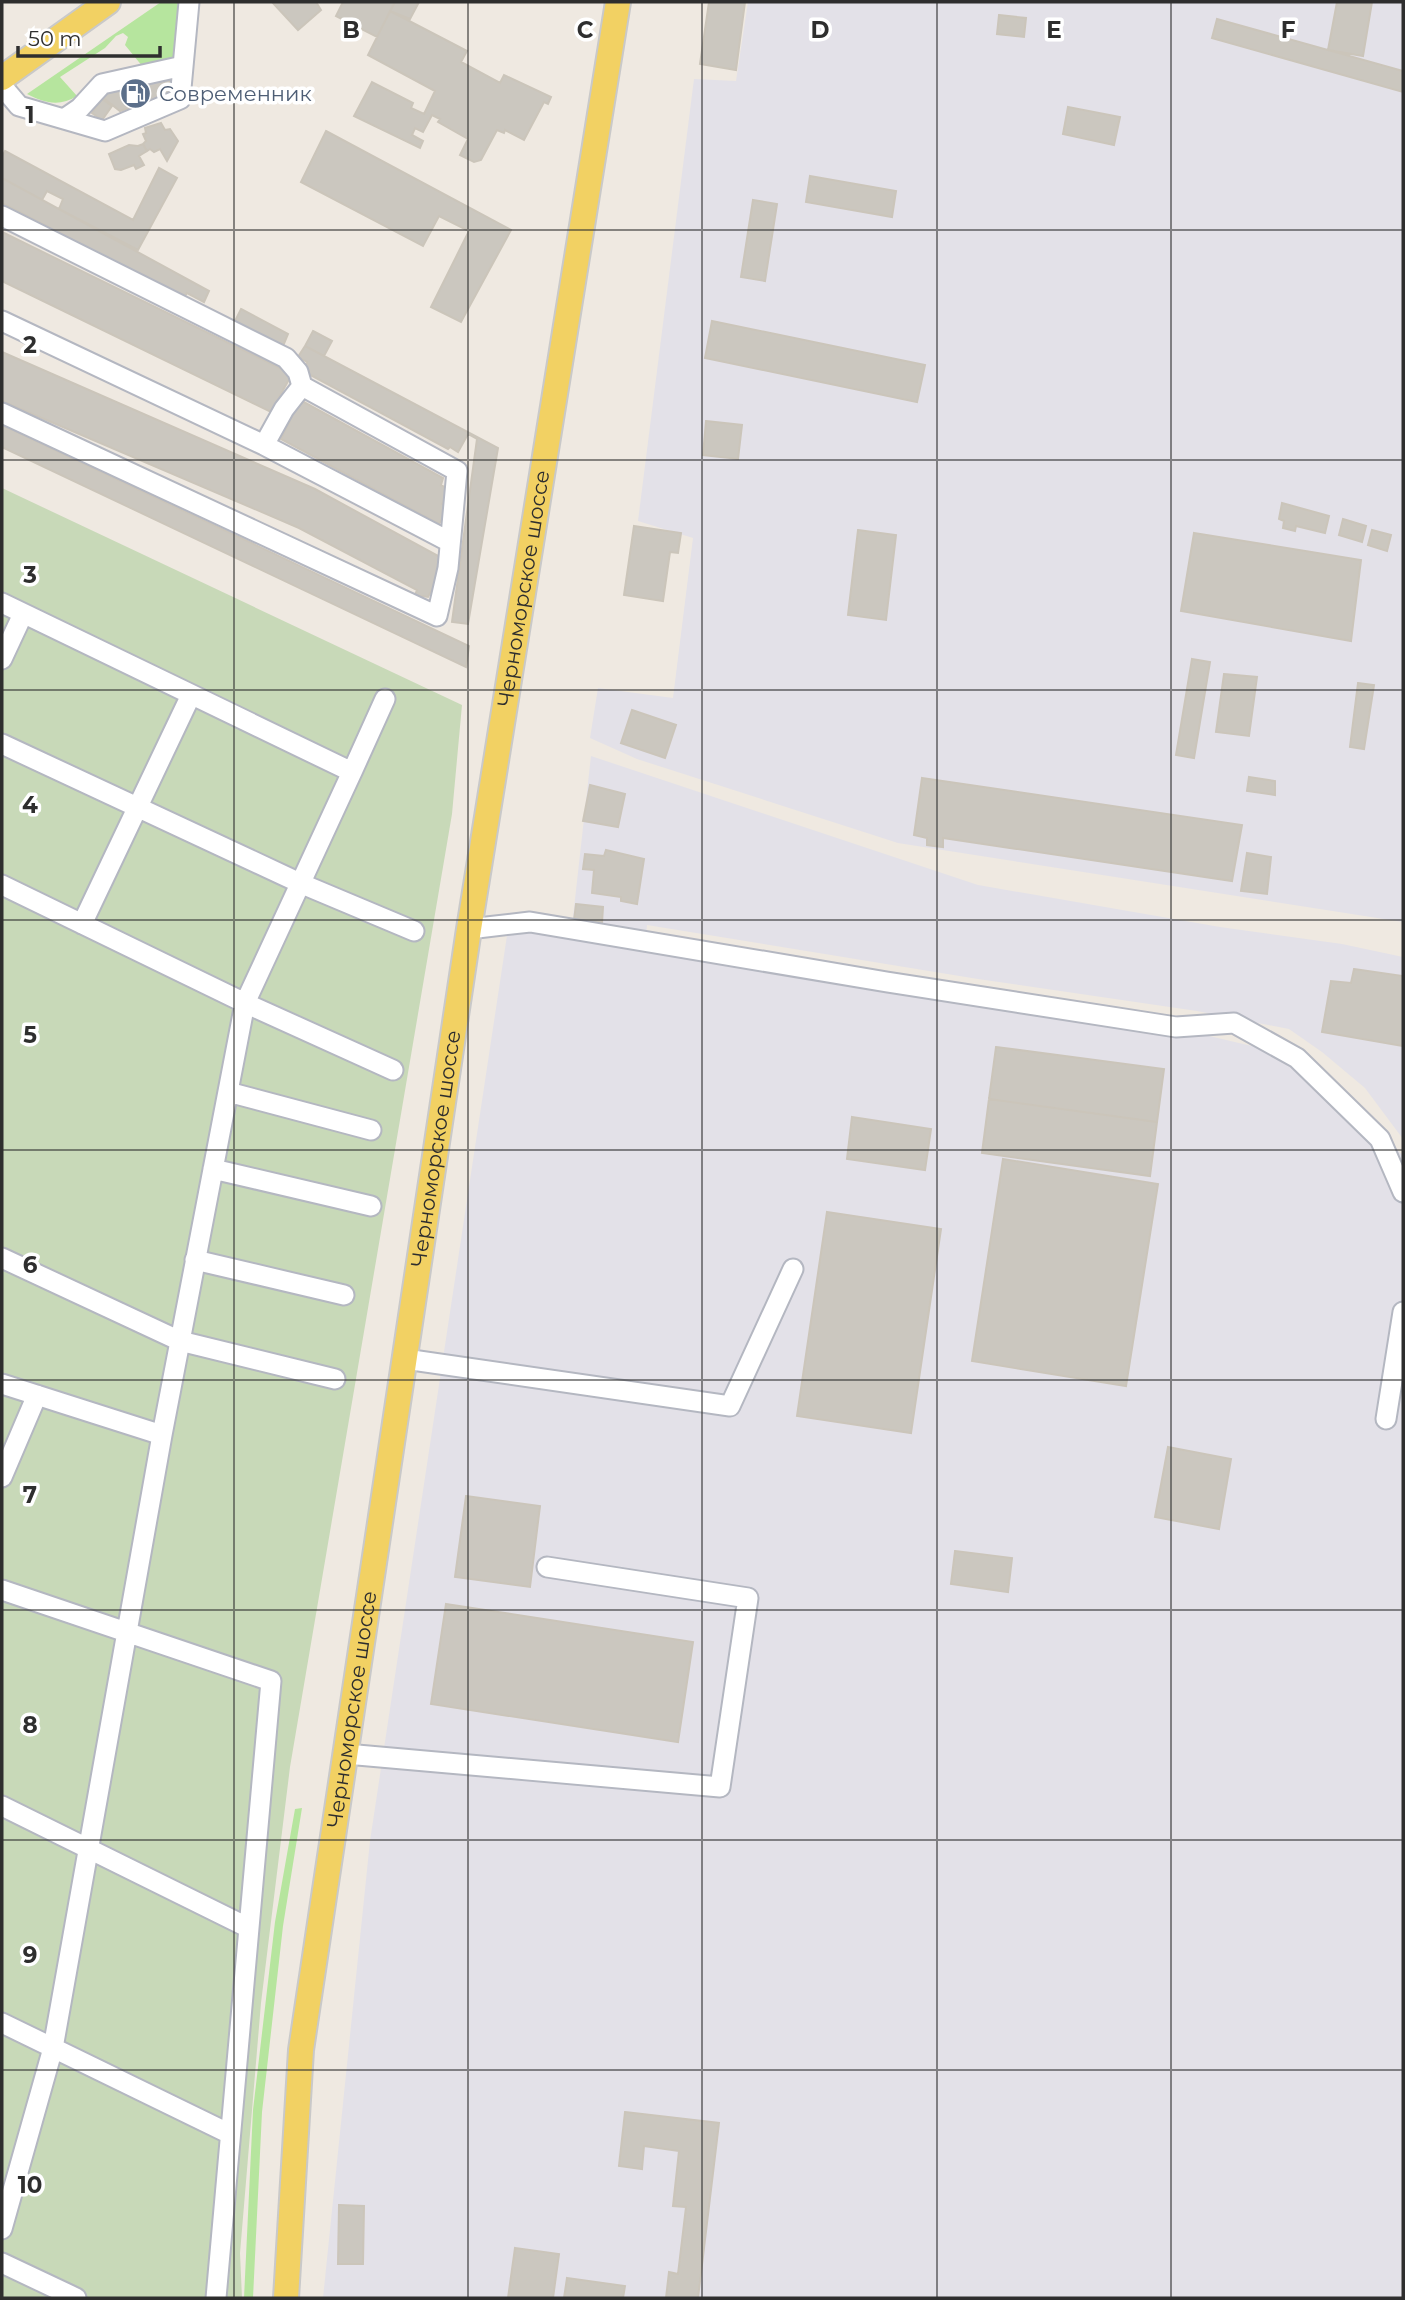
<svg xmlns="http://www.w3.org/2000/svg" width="1405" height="2300" viewBox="0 0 1405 2300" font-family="Montserrat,sans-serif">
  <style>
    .industrial { fill: #e3e1e8 }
    .green { fill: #b6e59e }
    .cemetery { fill: #c8d9b8 }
    .building { fill: #cbc7bf; stroke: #cbc5ba; stroke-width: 2 }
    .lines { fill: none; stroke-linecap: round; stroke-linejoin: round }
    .minor-casing { stroke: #b4b7c1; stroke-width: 23 }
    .major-casing { stroke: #c9c9c9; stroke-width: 28 }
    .minor { stroke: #fff; stroke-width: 19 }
    .major { stroke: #f2d163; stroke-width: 24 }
    .grid { fill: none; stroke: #2e2e2e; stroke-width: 2; stroke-opacity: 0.55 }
    .labels { text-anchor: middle; stroke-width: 7; stroke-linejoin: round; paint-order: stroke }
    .service-label { font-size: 21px; fill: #4e5e75; stroke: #fff; text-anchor: start }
    .street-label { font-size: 21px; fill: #2e2e2e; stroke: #fff }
    .grid-label { font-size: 23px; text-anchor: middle; font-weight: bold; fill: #2e2e2e; stroke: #fff; stroke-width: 7; stroke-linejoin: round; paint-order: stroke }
  </style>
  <rect width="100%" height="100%" fill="#efe9e1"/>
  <path class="industrial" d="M748,2H1403V922L898,843L637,759L590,738L598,688L673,698L693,538L638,521L694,79L736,81Z
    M591,756L978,885L1220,927L1342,944L1403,957V1139L1365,1088L1322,1052L1289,1029L1197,1011L978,979L647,925L646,936L572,926Z
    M508,929L1047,998L1316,1061L1403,1156V2298H323L370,1841Z"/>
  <path class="green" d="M161,2H178L173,57L164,65L143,67L125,45L128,37L123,33L116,36L105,48L60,77L77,96C60,107 44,103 27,94Z
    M302,1808L283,1926L262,2112L253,2298H244L253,2110L275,1922L295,1809Z"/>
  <path class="cemetery" d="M2,488L462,705L452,814L290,1767L261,2003L240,2253L242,2298L2,2297Z"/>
  <path class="building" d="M272,2H316L321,10L298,30Z
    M343,2H395L377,37L336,16Z
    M395,2H419L410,19L390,11Z
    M709,2H745L736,70L700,64Z
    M1337,2H1372L1363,56L1328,50Z
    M390,11L467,51L461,62L500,83L504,75L551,97L548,104L544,102L524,140L505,130L504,133L497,130L481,160L474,162L460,155L468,139L438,122L440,119L432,115L423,132L415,128L412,135L423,141L420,148L354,116L372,82L413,103L411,108L424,114L435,91L368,55Z
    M999,15L1026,18L1024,37L997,34Z
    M1217,19L1403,71V92L1212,38Z
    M167,74L174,92L120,111L101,96L111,84L121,91Z
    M102,99L112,106L102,120L92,113Z
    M1068,107L1120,117L1114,145L1063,134Z
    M161,123L165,130L170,129L178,141L167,161L160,149L154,152L150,149L147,151L143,144L146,141L143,134L146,133L145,128Z
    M326,131L511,230L461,322L431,307L469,231L439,216L423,246L301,182Z
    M143,144L147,151L139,156L144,165L136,169L134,165L121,170L115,169L109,154L129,145L138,146Z
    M5,151L133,220L159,168L177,178L138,250L59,209L63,199L47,191L42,200L2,178V157Z
    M810,176L896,191L892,217L806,202Z
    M2,178L209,291L204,302L187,293L185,296L104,256L2,203Z
    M753,200L777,204L765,281L741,277Z
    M2,232L292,374L271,412L2,281Z
    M241,309L288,334L283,346L235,321Z
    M712,321L925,365L917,402L705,358Z
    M313,331L332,341L324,356L305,346Z
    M305,346L498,448L468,624L452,622L477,439L468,434L458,452L450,447L448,449L303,371L307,362L298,357Z
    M2,352L315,489L438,556L441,553L435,584L428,597L415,595L417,590L299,528L2,401Z
    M300,400L443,478L441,485L450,490L442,504L449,508L439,524L281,439Z
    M706,421L742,425L738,459L703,455Z
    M2,425L469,646L466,667L2,447Z
    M1282,503L1329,516L1325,533L1296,526L1295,531L1283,528L1284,521L1279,519Z
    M1343,519L1366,526L1362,542L1339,535Z
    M634,526L681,533L678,553L670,552L663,601L624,595Z
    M858,530L896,535L886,620L848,615Z
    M1372,530L1391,535L1387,551L1368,545Z
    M1194,533L1361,560L1351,641L1181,611Z
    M1192,659L1210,662L1194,758L1176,755Z
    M1224,674L1257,677L1249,736L1216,732Z
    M1358,683L1374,685L1364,749L1350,747Z
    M632,710L676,725L665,758L621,743Z
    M1249,777L1275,781V795L1247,791Z
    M922,778L1242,825L1232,881L943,838V847L927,845V838L914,835Z
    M590,785L625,794L618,827L583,821Z
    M606,850L644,859L637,904L621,901V897L592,893L594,870L583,869L585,854L604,856Z
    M1247,853L1271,857L1267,894L1241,891Z
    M576,904L603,907L602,923L574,920Z
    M1354,969L1403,976V1046L1322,1032L1331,981L1351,983Z
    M996,1047L1164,1069L1157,1122L989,1099Z
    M989,1099L1157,1122L1150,1176L982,1153Z
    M852,1117L931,1129L925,1170L847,1159Z
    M1003,1159L1158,1184L1126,1386L972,1361Z
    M827,1212L941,1229L911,1433L797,1416Z
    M1168,1447L1231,1459L1219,1529L1155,1517Z
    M466,1496L540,1506L530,1587L455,1577Z
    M955,1551L1012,1558L1008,1592L951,1584Z
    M446,1604L693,1642L678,1742L431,1704Z
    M625,2112L719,2123L698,2298H666L669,2272L678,2274L686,2207L673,2206L679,2151L644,2146L642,2169L619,2166Z
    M339,2205L364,2206L363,2264H338Z
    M515,2248L559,2254L553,2298H508Z
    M567,2278L625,2286L623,2298H564Z"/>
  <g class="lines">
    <defs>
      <path id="minor" d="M2,86L19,106L105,131L180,99L189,2
        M64,119L80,108L102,84L183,66
        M2,216L286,358L298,372L302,386L457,471L448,568L437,616L2,413
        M2,321L264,445L450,542
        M264,445L284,409L302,386
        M2,603L352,772L385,699
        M2,659L23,614
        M2,744L302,884L414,931
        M2,885L245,1003L393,1070
        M82,924L191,695
        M469,929L530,922L887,982L1176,1027L1234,1023L1297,1058L1380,1139L1403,1192
        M228,1092L371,1130
        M213,1169L371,1206
        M2,1258L180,1341L335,1379
        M195,1260L344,1295
        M405,1359L730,1406L793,1269
        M2,1384L162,1435
        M1386,1419L1403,1312
        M2,1477L37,1395
        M2,1590L271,1681L216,2298
        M346,1754L720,1787L748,1598L547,1567
        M2,1806L249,1928
        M2,2023L230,2134
        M2,2229L53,2048L162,1435L245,1003L352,772
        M2,2263L76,2298"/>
      <g id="major">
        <path d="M2,78L108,2"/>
        <path id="s1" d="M286,2298L301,2050L469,929L618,2"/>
      </g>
    </defs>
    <use href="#minor" class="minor-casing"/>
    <use href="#major" class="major-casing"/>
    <use href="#minor" class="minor"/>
    <use href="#major" class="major"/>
  </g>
  <path class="grid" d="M234,2V2298M468,2V2298M702,2V2298M937,2V2298M1171,2V2298M2,230H1403M2,460H1403M2,690H1403M2,920H1403M2,1150H1403M2,1380H1403M2,1610H1403M2,1840H1403M2,2070H1403"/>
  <defs>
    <symbol id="fuel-disc" viewBox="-11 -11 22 22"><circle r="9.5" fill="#5c6f8a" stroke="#fff"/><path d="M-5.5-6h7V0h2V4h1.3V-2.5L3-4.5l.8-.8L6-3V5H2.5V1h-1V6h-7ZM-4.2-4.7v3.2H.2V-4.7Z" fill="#fff"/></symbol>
  </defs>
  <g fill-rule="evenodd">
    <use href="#fuel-disc" x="118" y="76" width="35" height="35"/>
  </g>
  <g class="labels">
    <g class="service-label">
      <text x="159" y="101">Современник</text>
    </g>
    <g class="street-label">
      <text dy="7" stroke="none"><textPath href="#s1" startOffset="1727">Черноморское шоссе</textPath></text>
      <text dy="7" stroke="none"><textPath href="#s1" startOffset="1160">Черноморское шоссе</textPath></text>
      <text dy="7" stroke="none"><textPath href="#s1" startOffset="593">Черноморское шоссе</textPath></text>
    </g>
  </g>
  <g class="grid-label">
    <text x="351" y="38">B</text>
    <text x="585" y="38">C</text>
    <text x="820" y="38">D</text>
    <text x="1054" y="38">E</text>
    <text x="1288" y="38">F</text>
    <text x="30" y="123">1</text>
    <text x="30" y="353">2</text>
    <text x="30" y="583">3</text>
    <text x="30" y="813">4</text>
    <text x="30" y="1043">5</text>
    <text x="30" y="1273">6</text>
    <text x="30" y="1503">7</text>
    <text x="30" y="1733">8</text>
    <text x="30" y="1963">9</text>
    <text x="30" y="2193">10</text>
  </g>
  <rect width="1405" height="2300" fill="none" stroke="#2e2e2e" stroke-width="7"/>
  <path d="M18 46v10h142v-10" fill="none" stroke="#2e2e2e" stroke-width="3.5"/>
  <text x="28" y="46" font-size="21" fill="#2e2e2e" stroke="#ffffff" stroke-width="5" paint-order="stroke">50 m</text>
</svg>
